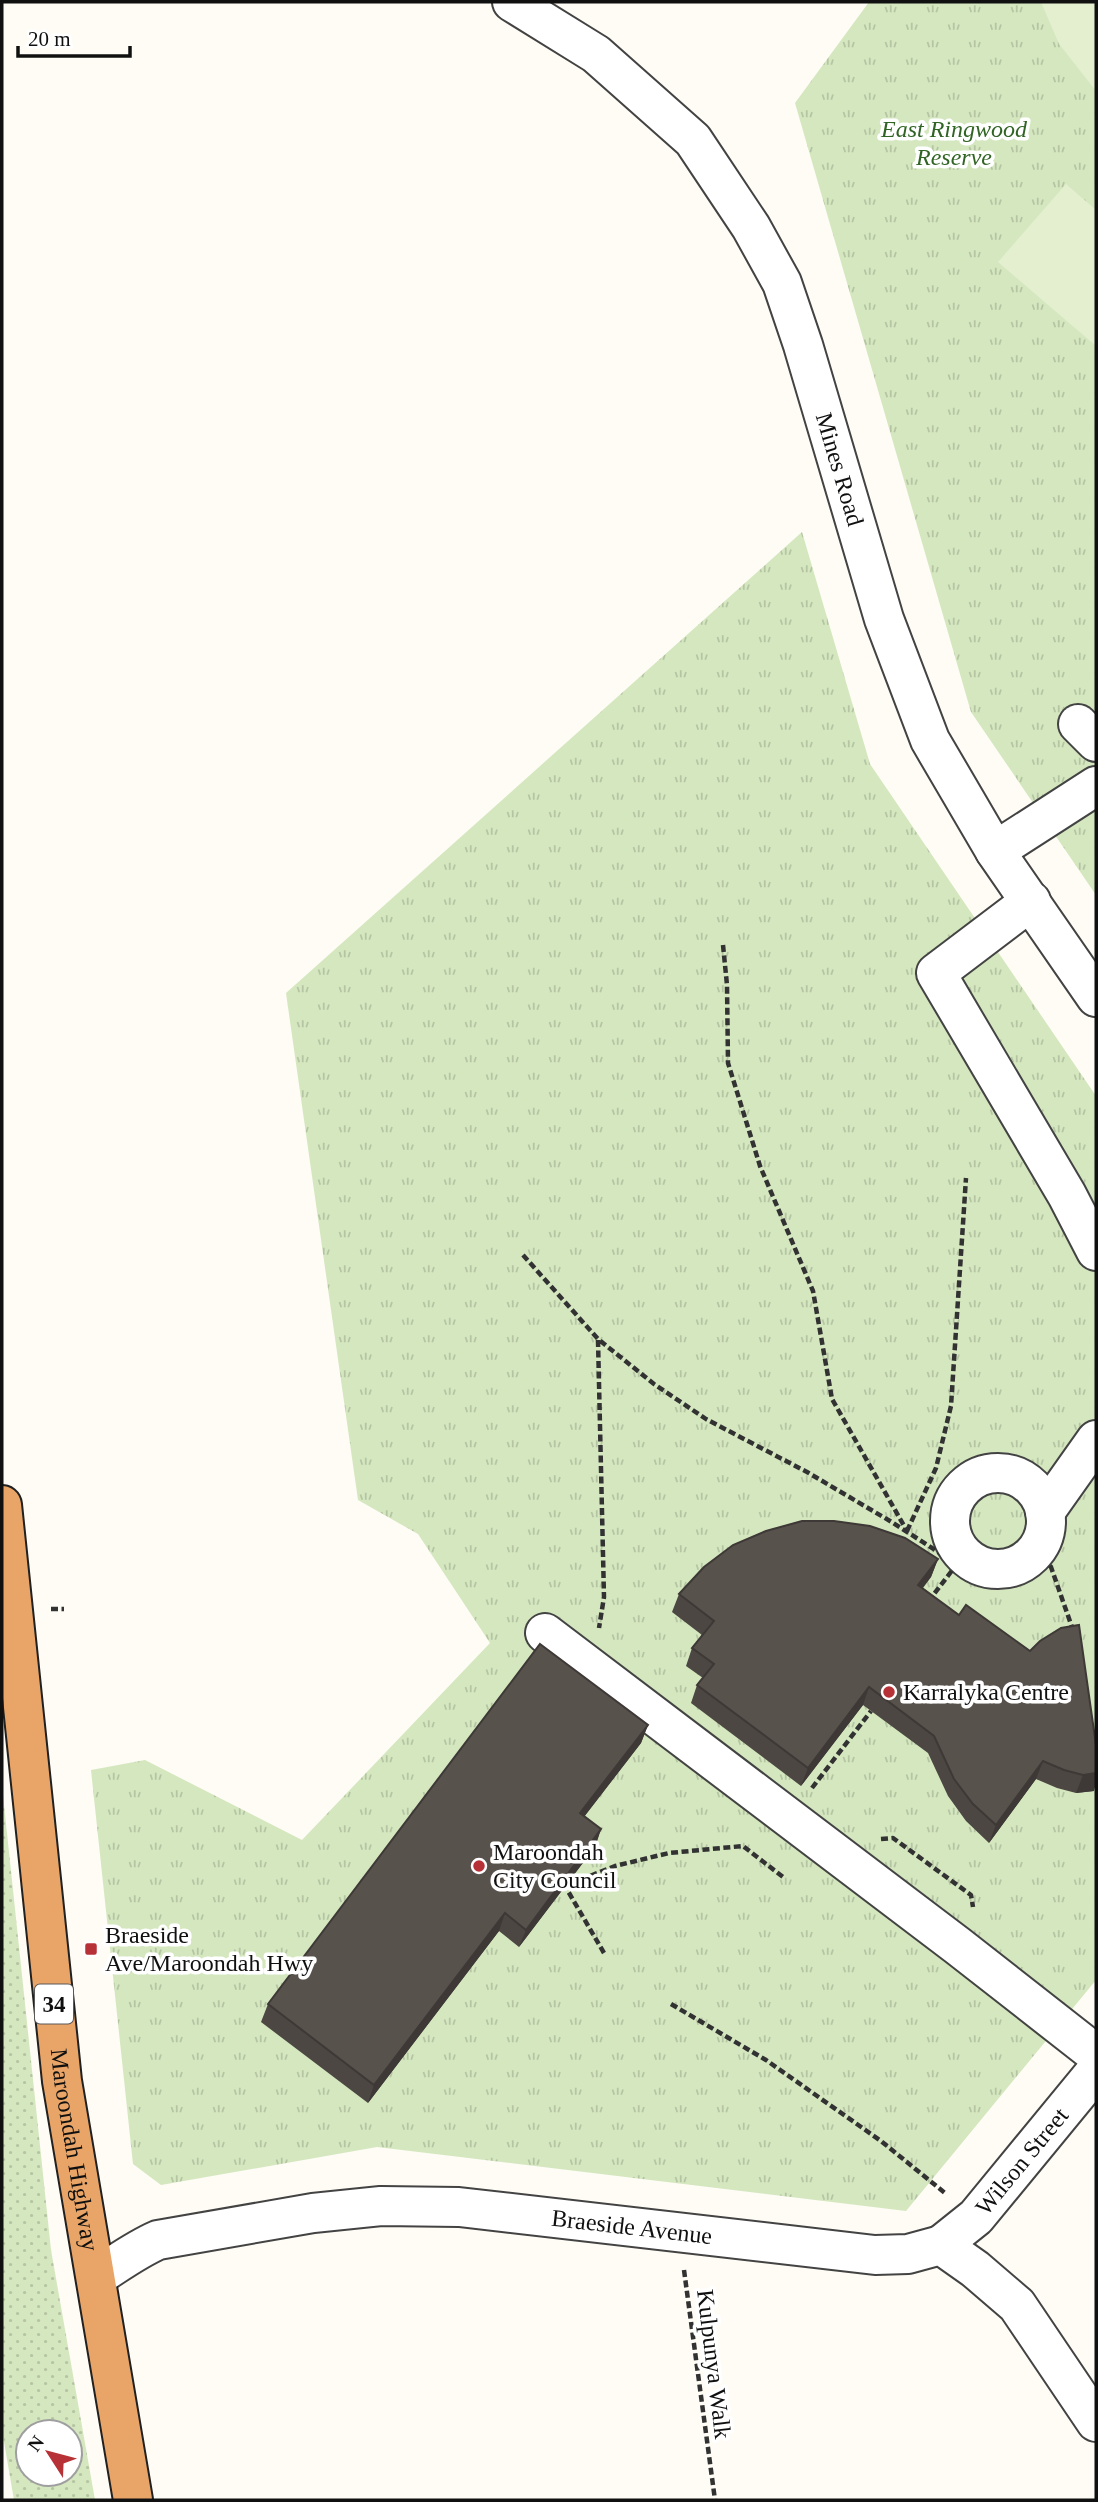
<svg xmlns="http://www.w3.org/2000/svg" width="1098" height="2502" viewBox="0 0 1098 2502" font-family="'Times New Roman',serif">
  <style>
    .grass { fill: url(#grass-dots); fill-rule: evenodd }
    .park { fill: url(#park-tufts) }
    .pitch { fill: #e4efd0 }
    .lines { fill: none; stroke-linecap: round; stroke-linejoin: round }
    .minor-casing { stroke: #434343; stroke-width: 42 }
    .highway-casing { stroke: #212121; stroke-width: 42 }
    .path { stroke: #323232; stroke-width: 4.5; stroke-dasharray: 7 3.5; stroke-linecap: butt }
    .minor { stroke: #fff; stroke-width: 38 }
    .highway { stroke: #e9a467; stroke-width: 38 }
    .wall { fill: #4c4742 }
    .shaded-wall { fill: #3e3936 }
    .building { fill: #58524d; stroke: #3e3936; stroke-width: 2 }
    .poi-dot { fill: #b73236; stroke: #fff; stroke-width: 2.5 }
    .labels { text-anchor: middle; stroke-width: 7; stroke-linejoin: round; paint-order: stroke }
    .shield { fill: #fff; stroke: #585858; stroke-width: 2 }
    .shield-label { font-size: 23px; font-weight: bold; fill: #101010 }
    .park-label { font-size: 24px; font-style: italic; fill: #316424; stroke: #fff }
    .street-label { font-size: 24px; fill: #101010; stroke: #fff }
    .poi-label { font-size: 24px; fill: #101010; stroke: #fff; text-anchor: start }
  </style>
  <defs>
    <pattern id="grass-dots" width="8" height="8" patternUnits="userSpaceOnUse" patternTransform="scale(1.75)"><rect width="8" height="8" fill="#d4e7bf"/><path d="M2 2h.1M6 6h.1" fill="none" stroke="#b5c5a3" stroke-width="1.8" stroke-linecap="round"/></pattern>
    <pattern id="park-tufts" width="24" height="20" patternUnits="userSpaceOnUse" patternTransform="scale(1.75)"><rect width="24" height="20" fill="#d4e7bf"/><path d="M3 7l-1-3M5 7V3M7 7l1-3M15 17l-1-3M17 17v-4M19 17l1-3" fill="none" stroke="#b5c5a3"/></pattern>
  </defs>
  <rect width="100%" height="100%" fill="#fefcf4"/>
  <path class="grass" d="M2,1786L51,2250L95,2500H14L2,2430ZM28,2432H70V2474H28Z"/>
  <path class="park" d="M869,2H1096V895L971,712L795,103Z
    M802,532L870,764L1096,1096V1980L906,2211L377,2147L161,2185L133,2164L91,1770L145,1760L302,1840L490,1643L418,1534L358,1500L286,993Z"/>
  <path class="pitch" d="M1041,2H1096V91L1059,44Z
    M1066,184L1096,210V346L998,262Z"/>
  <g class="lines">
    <defs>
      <g id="minor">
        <path id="s1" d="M512,2L596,54L693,140L751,227L782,283L803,345L884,619L930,740L995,851L1096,997"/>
        <path d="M1078,724L1096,742"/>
        <path d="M995,851L1096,786"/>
        <path d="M1031,901L936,973L1067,1195L1096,1251"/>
        <circle cx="998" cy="1521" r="48"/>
        <path d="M1045,1512L1096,1440"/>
        <path d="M545,1633L958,1946L1096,2054"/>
        <path id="s2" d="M941,2245L976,2217L1096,2071"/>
        <path id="s3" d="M96,2277C117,2264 135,2250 158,2240L313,2213L381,2206L459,2207L875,2255L908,2254L941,2245L975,2269L1017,2305L1096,2422"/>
      </g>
      <g id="highway">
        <path id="s4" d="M2,1505L62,2081L133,2500"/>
      </g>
    </defs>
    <use href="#minor" class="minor-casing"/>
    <use href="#highway" class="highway-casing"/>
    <path class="path" d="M723,945L727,985L728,1063L760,1166L813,1291L832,1399L907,1531
      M523,1255L598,1339L654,1384L706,1419L807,1472L890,1521L957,1564L931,1598
      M598,1340L604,1597L599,1628
      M907,1531L936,1468L951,1406L966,1178
      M1037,1549L1051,1567L1073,1630
      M957,1564L972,1573L977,1564
      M51,1609H64
      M812,1788L871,1711
      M881,1839L893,1838L971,1895L973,1907
      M604,1953L565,1886L615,1866L669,1853L743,1846L783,1877
      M671,2004L766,2060L881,2141L945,2193
      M684,2270L715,2500"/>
    <use href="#minor" class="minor"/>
    <use href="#highway" class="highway"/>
  </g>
  <path class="wall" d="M938,1559L931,1577L923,1588L959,1615L966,1605L1094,1791L1076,1793L1057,1788L1036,1779L989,1843L966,1821L948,1796L928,1753L863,1705L801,1786L691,1703L697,1685L703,1678L686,1666L692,1648L702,1635L672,1612L679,1594Z
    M648,1725L641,1743L584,1817L601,1829L595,1847L519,1947L499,1931L368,2103L261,2022L268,2004Z"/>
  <path class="shaded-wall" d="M938,1559L931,1577L911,1602L918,1585Z
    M869,1687L863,1705L801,1786L808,1768Z
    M648,1725L641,1743L573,1831L580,1813Z
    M1043,1761L1036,1779L989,1843L996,1825Z
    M1096,1773V1783L1094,1791L1076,1793L1083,1775Z
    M601,1829L595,1847L519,1947L526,1930Z
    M505,1913L499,1931L368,2103L374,2085Z"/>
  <path class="building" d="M802,1521H834L870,1526L905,1538L938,1559L918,1585L959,1615L966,1605L1030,1651L1040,1641L1061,1628L1079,1625L1096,1745V1773L1083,1775L1064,1770L1043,1761L996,1825L973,1804L954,1779L934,1736L869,1687L808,1768L697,1685L714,1664L692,1648L714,1621L679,1594L704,1567L733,1545L766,1531Z
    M540,1644L648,1725L580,1813L601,1829L526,1930L505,1913L374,2085L268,2004Z"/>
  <g class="poi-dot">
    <circle cx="889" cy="1692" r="7"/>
    <circle cx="479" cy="1866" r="7"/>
    <rect x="84" y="1942" width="14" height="14" rx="3.5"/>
  </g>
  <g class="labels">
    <rect class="shield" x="35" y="1984.5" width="38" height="39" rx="5"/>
    <g class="shield-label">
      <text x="54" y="2012">34</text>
    </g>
    <g class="park-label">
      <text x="954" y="137">East Ringwood<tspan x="954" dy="28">Reserve</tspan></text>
    </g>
    <g class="street-label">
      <text dy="8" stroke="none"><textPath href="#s1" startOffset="592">Mines Road</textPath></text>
      <text dy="8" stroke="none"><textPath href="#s4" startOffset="649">Maroondah Highway</textPath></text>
      <text dy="8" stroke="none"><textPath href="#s2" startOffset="117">Wilson Street</textPath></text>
      <text dy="8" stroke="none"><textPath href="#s3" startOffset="550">Braeside Avenue</textPath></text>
      <text transform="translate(714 2364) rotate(83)" y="8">Kulpunya Walk</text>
    </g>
    <g class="poi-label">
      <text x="903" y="1700">Karralyka Centre</text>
      <text x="493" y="1860">Maroondah<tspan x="493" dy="28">City Council</tspan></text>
      <text x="105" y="1943">Braeside<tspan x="105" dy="28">Ave/Maroondah Hwy</tspan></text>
    </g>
  </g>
  <rect width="1098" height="2502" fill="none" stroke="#101010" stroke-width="7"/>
  <g transform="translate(49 2453) rotate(306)"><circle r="33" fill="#ffffff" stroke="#9f9f9f" stroke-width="2"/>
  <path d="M0-5L12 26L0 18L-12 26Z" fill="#b73236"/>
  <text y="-10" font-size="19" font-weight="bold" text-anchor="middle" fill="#101010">N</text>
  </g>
  <path d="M18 46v10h112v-10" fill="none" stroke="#101010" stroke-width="3.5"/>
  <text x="28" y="46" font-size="21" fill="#101010" stroke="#ffffff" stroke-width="5" paint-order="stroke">20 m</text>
</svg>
